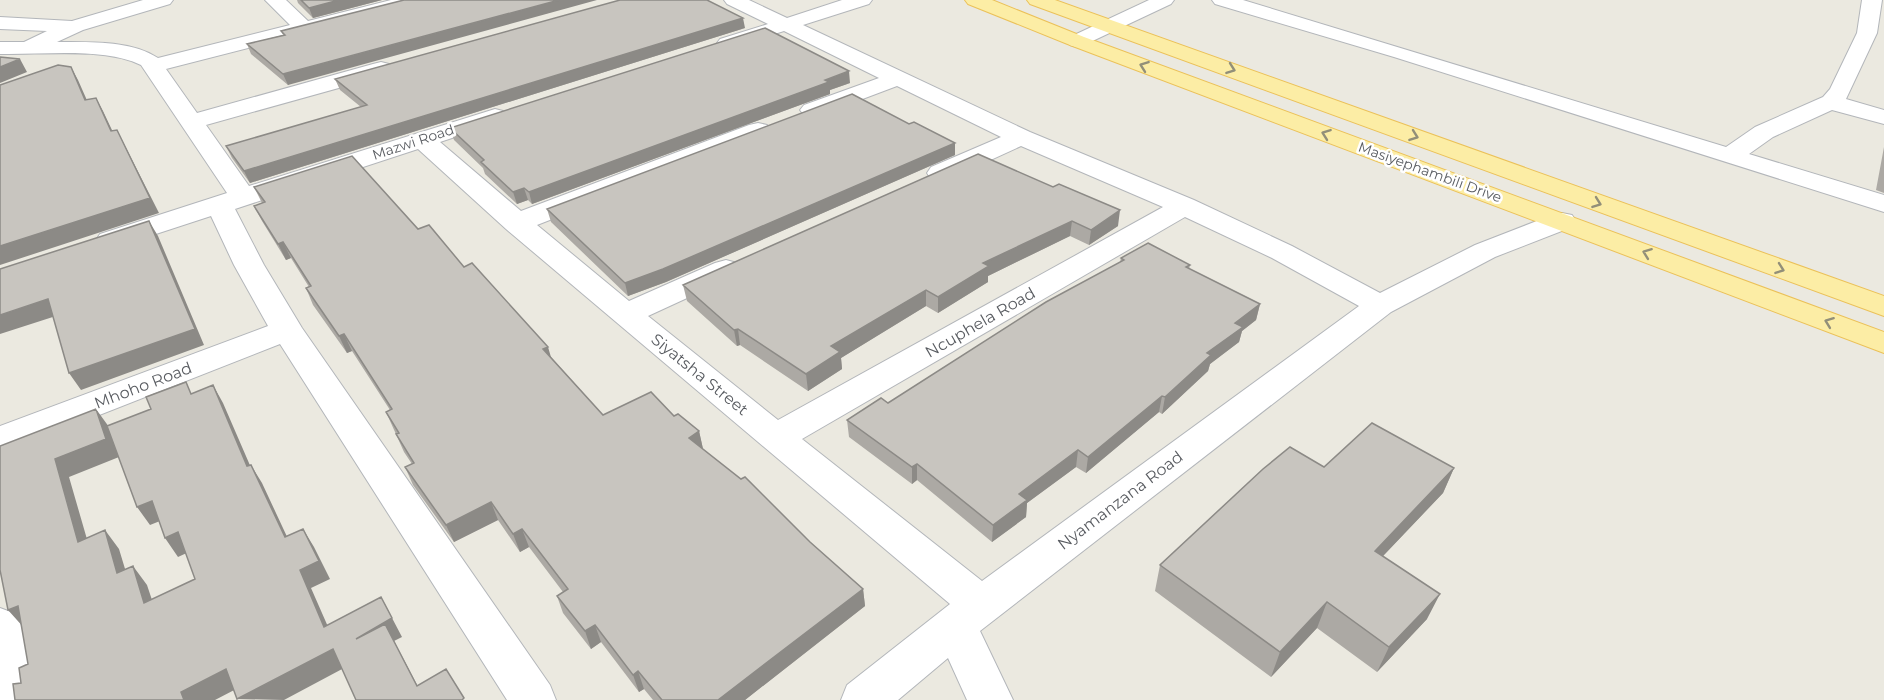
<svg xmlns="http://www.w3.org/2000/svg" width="1884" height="700" viewBox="0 0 1884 700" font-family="Montserrat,sans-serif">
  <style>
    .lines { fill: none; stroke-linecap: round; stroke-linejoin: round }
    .minor-casing { stroke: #b3b6ba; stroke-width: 2 }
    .major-casing { stroke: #ebc159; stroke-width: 2 }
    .minor { fill: #fff; fill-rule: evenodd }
    .major { fill: #fceda5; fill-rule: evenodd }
    .wall { fill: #aca9a4 }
    .shaded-wall { fill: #8c8a86 }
    .building { fill: #c8c5bf; stroke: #8c8a86; stroke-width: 1.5 }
    .oneway { stroke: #928f79 }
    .labels { text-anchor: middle; stroke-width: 5; stroke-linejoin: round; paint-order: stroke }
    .far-street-label { font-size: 14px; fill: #595c61; stroke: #fff }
    .street-label { font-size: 16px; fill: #595c61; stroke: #fff }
  </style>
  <rect width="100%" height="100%" fill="#ebe9e0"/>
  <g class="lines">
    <defs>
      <path id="minor" d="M143,0H173L170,4L83,30L57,42C88,42 131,40 158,58L290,25L265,0H286L308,21L391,0H424L421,4L166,69L197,113L373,64L381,62L389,64L392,69L389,74L206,125L249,186L495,109L503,111L507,116L503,121L440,142L521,211L749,125L758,123L767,125L770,130L767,135L537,225L629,301L715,263L726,260L737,263L741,269L737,275L648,316L778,420L1163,207L1021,146L949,179L940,181L931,179L927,173L931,167L1001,137L897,86L820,115L812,117L804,115L800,110L804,105L879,78L784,31L734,47L727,49L720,47L717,43L720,39L768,24L727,4L724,0H749L787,18L842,0H872L869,4L803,25L1030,132L1194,200L1292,246L1380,293L1475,245L1552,215L1562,213L1572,215L1576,221L1572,227L1495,257L1391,312L980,631L1013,700H967L948,658L898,700H841L847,685L950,604L506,229L418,149L235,209L264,265L302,328L550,685L556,700H507L280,344L0,454V426L268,326L234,265L211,216L110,249L100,246L96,240L100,234L227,193L141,65C103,47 42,55 0,54V42H24L47,31L0,29V17L72,21ZM1185,217L1272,258L1359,306L982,581L802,439Z
        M1149,0H1174L1171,4L1084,45L1077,47L1070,45L1067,41L1070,37Z
        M1212,0H1243L1726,147L1755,127L1823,97L1830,89L1857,33L1862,0H1882L1877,33L1846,99L1884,110V124L1832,110L1773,137L1749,154L1884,195V212L1394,57L1215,4Z
        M0,608L16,614L22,627L37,700H0Z"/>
      <path id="major" d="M965,0H992L1084,37L1884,332V353L1070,45L968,4Z
        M1027,0H1055L1884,296V316L1030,4Z"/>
    </defs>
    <use href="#minor" class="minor-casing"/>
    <use href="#major" class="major-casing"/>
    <use href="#minor" class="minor"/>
    <use href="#major" class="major"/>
  </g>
  <path class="wall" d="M297,0H382L313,18L298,3Z
    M404,0L288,85L251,54L247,44L283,35L281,31Z
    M745,28L250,183L232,158L226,146L361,107L340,90L335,79Z
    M850,83L830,90V94L532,204L528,200L517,204L485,174L483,168L454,140L450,128Z
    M909,124L955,143V155L666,282L628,296L551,222L547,209Z
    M1884,147V193L1876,190Z
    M978,154L1118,226L1089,245L1070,236L988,276V282L938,313L926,306L841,358L842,369L808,391L740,345L737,346L687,301L683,285Z
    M254,187L418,229L464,267L551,357L603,415L674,416L699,431L703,449L863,589L865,606L745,700H653L644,689L639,692L601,642L591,649L563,613L557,596L563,592L529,547L520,552L498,520L454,542L413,485L405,467L412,464L404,452L386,412L390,410L352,351L347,353L313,305L306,288L309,287L291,258L286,260L262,221L254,206L262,203Z
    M1121,258L1190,265L1189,269L1260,304L1256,320L1242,331L1239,342L1210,364L1208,371L1162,414L1159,412L1086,473L1076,467L1027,503L1026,517L992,542L917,480L912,484L849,437L847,420L888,403L1120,262Z
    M1324,467L1454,468L1443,493L1383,556L1427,619L1377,672L1317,628L1271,677L1155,591L1160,565Z"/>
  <path class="shaded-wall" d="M339,0H382L313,18L309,8Z
    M559,0H597L288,85L283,74Z
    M743,18L745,28L250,183L244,171Z
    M20,59L27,72L0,83V67Z
    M71,67L78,80L93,114L85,100Z
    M849,71L850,83L830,90V94L532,204L529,192Z
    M96,98L103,111L119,145L111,131Z
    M117,130L159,213L0,265V246Z
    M955,143V155L666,282L628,296L625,283Z
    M524,188L528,200L517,204L513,192Z
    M1120,210L1118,226L1089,245L1091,230Z
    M149,221L158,236L204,345L81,390L69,373Z
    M1072,221L1070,236L988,276V282L938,313V297L983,263Z
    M283,242L291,258L286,260L278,244Z
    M926,290V306L841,358L842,369L808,391L806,374L831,346Z
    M48,299L59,315L0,334V315Z
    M1260,304L1256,320L1242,331L1239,342L1210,364L1208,371L1162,414L1165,397L1235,323Z
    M738,329L740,345L737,346L734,330Z
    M344,334L352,351L347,353L339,336Z
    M548,347L553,364L543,349Z
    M213,385L223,403L258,484L247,466Z
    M1162,396L1159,412L1086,473L1088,457Z
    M96,409L109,427L119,457L69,477L93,560L78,542L55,459Z
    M699,431L703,449L693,456L689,438Z
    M1078,450L1076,467L1027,503L1026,517L992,542L993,525L1019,494Z
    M917,464V480L912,484V467Z
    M251,465L262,483L296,556L285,537Z
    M1454,468L1443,493L1364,576L1375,551Z
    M152,501L165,519L150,525L137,507Z
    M491,502L498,520L454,542L446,525Z
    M303,529L314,547L330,579L311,588L336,645L324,627L300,570Z
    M522,529L529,547L520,552L513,534Z
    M105,530L119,549L132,592L117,573Z
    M178,532L191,551L178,557L165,538Z
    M133,566L147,585L159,621L144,603Z
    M863,589L865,606L745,700H718Z
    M1440,594L1427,619L1377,672L1389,647Z
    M381,597L402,637L394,641L425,700L356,639Z
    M1327,602L1317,628L1271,677L1280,652Z
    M18,606L25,629L8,610Z
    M595,625L601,642L591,649L585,631Z
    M333,649L344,668L284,700L237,699Z
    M226,669L240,687L215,700H184L181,692Z
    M638,671L644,689L639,692L633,675Z"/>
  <path class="building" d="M301,0H339L309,8Z
    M404,0H559L283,74L247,44L285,35L281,31Z
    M620,0H707L743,18L244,171L226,146L367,105L335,79Z
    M765,28L849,71L825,80L829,82L529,192L524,188L513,192L481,162L484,160L450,128Z
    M0,57L20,59L0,67Z
    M58,65L71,67L85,100L96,98L111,131L117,130L150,198L0,246V85Z
    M852,94L909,124L914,122L955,143L663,269L625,283L547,209Z
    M978,154L1053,187L1059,184L1120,210L1091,230L1072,221L983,263L989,266L938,297L926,290L831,346L840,352L806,374L738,329L734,330L683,285Z
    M352,156L418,229L429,225L464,267L472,263L548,347L543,349L603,415L651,392L674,416L678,414L699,431L689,438L741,479L745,477L810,542L863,589L718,700H662L638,671L633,675L595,625L585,631L557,596L568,589L522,529L513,534L491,502L446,525L405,467L414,463L396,434L399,433L386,412L392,409L344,334L339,336L306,288L311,286L283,242L278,244L254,206L265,202L254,187Z
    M149,221L195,329L69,373L48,299L0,315V269Z
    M1148,243L1190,265L1186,267L1260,304L1235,323L1243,327L1207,353L1211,355L1165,397L1162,396L1088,457L1078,450L1019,494L1027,500L993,525L917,464L912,467L847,420L881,398L888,403L1046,302L1124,260L1121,258Z
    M186,382L191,394L213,385L247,466L251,465L285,537L303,529L319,561L300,570L324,627L381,597L392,618L356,639L385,624L417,686L446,669L464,698L462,700H356L333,649L237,699L226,669L181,692L184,700H15L13,684L21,683L19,668L28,664L18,606L8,610L0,570V446L96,409L106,439L55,459L78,542L105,530L117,573L133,566L144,603L195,579L178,532L165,538L152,501L137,507L107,426L151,409L146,397Z
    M1372,423L1454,468L1375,551L1440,594L1389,647L1327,602L1280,652L1160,565L1263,469L1290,447L1324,467Z"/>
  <defs><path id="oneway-chevron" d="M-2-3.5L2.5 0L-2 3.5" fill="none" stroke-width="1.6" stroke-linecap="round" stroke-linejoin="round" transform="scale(1.5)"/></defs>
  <g class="oneway">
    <use href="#oneway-chevron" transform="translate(1144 66) rotate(-160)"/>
    <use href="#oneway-chevron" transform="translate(1231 69) rotate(20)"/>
    <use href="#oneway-chevron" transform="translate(1326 134) rotate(-160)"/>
    <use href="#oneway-chevron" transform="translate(1414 136) rotate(20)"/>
    <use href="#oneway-chevron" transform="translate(1597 203) rotate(20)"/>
    <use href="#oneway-chevron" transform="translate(1647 253) rotate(-159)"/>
    <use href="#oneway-chevron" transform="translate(1780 269) rotate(20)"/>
    <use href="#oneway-chevron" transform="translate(1829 322) rotate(-159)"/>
  </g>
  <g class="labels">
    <g class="far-street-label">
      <text transform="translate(413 142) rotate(-18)" y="5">Mazwi Road</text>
      <text transform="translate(1430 172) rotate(20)" y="5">Masiyephambili Drive</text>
    </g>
    <g class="street-label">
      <text transform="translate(980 322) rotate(-30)" y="6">Ncuphela Road</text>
      <text transform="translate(700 374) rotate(39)" y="6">Siyatsha Street</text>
      <text transform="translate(143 385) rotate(-21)" y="6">Mhoho Road</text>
      <text transform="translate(1120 500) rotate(-37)" y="6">Nyamanzana Road</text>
    </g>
  </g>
</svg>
